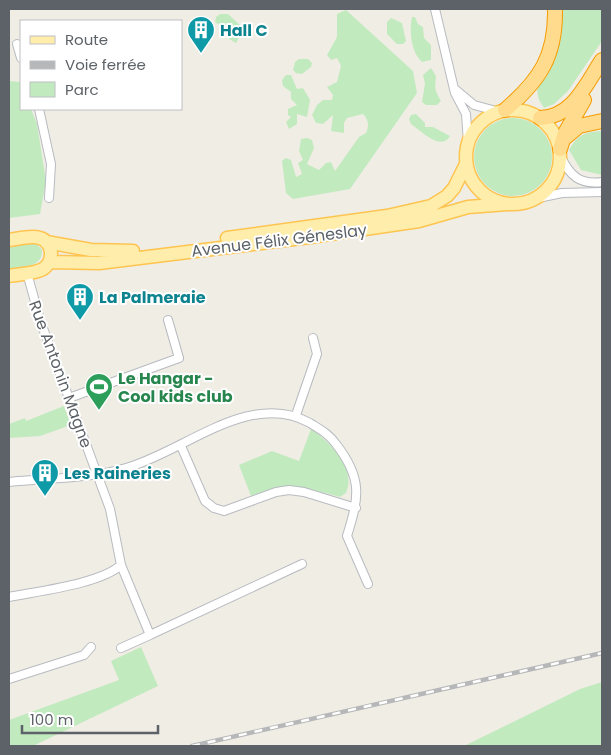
<svg xmlns="http://www.w3.org/2000/svg" width="611" height="755" viewBox="0 0 611 755" font-family="Poppins,sans-serif">
  <style>
    .green { fill: #c2eabf }
    .lines { fill: none; stroke-linecap: round; stroke-linejoin: round }
    .street-casing { stroke: #b7bbc0; stroke-width: 10 }
    .primary-casing { stroke: #fec450; stroke-width: 15 }
    .highway-casing { stroke: #f59b00; stroke-width: 16 }
    .street { stroke: #fff; stroke-width: 8 }
    .primary { stroke: #ffedab; stroke-width: 12 }
    .highway { stroke: #ffdc8d; stroke-width: 14 }
    .rail-casing { stroke: #b6b7b8; stroke-width: 4.5 }
    .rail { stroke: #fff; stroke-width: 2.5; stroke-dasharray: 8; stroke-linecap: butt }
    .labels { text-anchor: middle; stroke-width: 4; stroke-linejoin: round; paint-order: stroke }
    .culture-label { font-size: 16px; font-weight: bold; fill: #0d838f; stroke: #fff; text-anchor: start }
    .street-label { font-size: 16px; fill: #5c6267; stroke: #fff }
    .leisure-label { font-size: 16px; font-weight: bold; fill: #27864d; stroke: #fff; text-anchor: start }
  </style>
  <rect width="100%" height="100%" fill="#f0ede5"/>
  <path class="green" d="M560,9H602V41L568,91L554,104L544,108L539,100L537,90Z
    M346,10L413,71L417,93L350,189L293,199L286,193L282,161L286,158L291,160L296,177L302,174L298,163L303,160L299,151L301,139L307,138L312,140L314,148L307,164L319,170L326,163L331,162L335,171L359,137L366,133C369,126 369,120 363,114L347,118L344,123V133L331,131L333,115L323,124L316,123L312,115L317,105L323,100H332L333,95L327,87L337,82L341,66L337,58L331,60L327,55L337,37V14Z
    M220,14H228L244,29L236,43L229,39L233,30L230,28L227,30L215,22L216,17Z
    M412,17H415L418,24L423,27L424,38L431,45V60L422,62C411,52 409,32 412,17Z
    M391,18L402,23L406,41L403,44H397L387,34V22Z
    M299,59H308L312,63L311,67L302,74L296,73L293,70L295,62Z
    M431,68L436,76C435,90 434,88 441,101L437,105H426L422,102L425,84L423,75Z
    M286,75H291L297,89L303,88L310,100L307,117L297,114V124L289,129L286,122L291,117L288,115V109L297,105L291,99V92L283,86L282,80Z
    M9,81L21,82V109H31L37,124L46,181L40,214L9,218Z
    M416,114L425,123V127H433L450,136C441,152 420,130 411,124L409,119L411,115Z
    M474 157a39 39 0 1 1 78 0a39 39 0 1 1-78 0Z
    M602,131V175L581,170L569,150C578,134 585,132 602,131Z
    M35,242L42,250C43,268 22,267 9,269V245Z
    M64,406L71,425L40,436L9,438V424L25,418L26,421Z
    M311,429C329,441 357,468 346,493L340,497C305,487 287,483 251,496L239,465L272,451L299,461Z
    M141,647L158,686L33,746H9V720L119,680L111,661Z
    M602,682V746H464L580,689Z"/>
  <g class="lines">
    <defs>
      <path id="street" d="M435,9L455,93L466,114L468,143
        M17,44L21,58
        M456,90L474,105L500,112
        M39,109L51,164L49,198
        M561,157C570,176 580,185 602,182
        M538,198L562,193L602,192
        M27,273L41,323L110,509L121,565L150,635L302,564
        M69,398L179,358L168,320
        M296,415L317,354L313,338
        M181,446L205,501L214,508L224,511L276,492L289,490L304,492L356,508
        M9,482C47,478 89,479 126,468C184,452 250,389 310,423C321,430 329,434 336,444C363,479 359,497 347,536L368,584
        M9,597C38,591 100,584 121,565
        M121,648L150,635
        M9,679L84,655L91,647"/>
      <path id="primary" d="M466 157a47 47 0 1 1 94 0a47 47 0 1 1-94 0Z
        M227,238L387,216L431,206L447,196L454,188L466,164
        M9,240C18,239 31,235 40,238C53,242 55,261 43,269C34,274 19,274 9,276
        M46,242L91,250L133,251
        M50,262L99,263L310,237L419,221L468,207L507,204"/>
      <path id="highway" d="M505,110C540,80 556,56 555,9
        M540,118C573,117 586,84 602,60
        M566,137L579,126L602,121
        M560,149L565,133L584,100"/>
    </defs>
    <use href="#street" class="street-casing"/>
    <use href="#primary" class="primary-casing"/>
    <use href="#highway" class="highway-casing"/>
    <use href="#street" class="street"/>
    <use href="#primary" class="primary"/>
    <use href="#highway" class="highway"/>
    <defs>
      <path id="rail" d="M192,746L602,653"/>
    </defs>
    <use href="#rail" class="rail-casing"/>
    <use href="#rail" class="rail"/>
  </g>
  <defs>
    <symbol id="building-pin" viewBox="-11 -11 22 30"><path d="M0 17L-7.5 6A9.5 9.5 0 1 1 7.5 6Z" fill="#0f9aa8" stroke="#fff"/><path d="M-4-6H4V6H1V3H-1V6H-4ZM-2.5-4.3h1.7v1.8h-1.7ZM.8-4.3h1.7v1.8H.8ZM-2.5-1h1.7V.8h-1.7ZM.8-1h1.7V.8H.8Z" fill="#fff"/></symbol>
    <symbol id="stadium-pin" viewBox="-11 -11 22 30"><path d="M0 17L-7.5 6A9.5 9.5 0 1 1 7.5 6Z" fill="#2e9e5b" stroke="#fff"/><path d="M0-5a6.5 5 0 1 0 0 10a6.5 5 0 1 0 0-10ZM-3.5-1.8h7v3.6h-7Z" fill="#fff"/></symbol>
  </defs>
  <g fill-rule="evenodd">
    <use href="#building-pin" x="185" y="14" width="32" height="43"/>
    <use href="#building-pin" x="64" y="281" width="32" height="43"/>
    <use href="#stadium-pin" x="83" y="371" width="32" height="43"/>
    <use href="#building-pin" x="29" y="457" width="32" height="43"/>
  </g>
  <g class="labels">
    <g class="culture-label">
      <text x="220" y="36">Hall C</text>
      <text x="99" y="303">La Palmeraie</text>
      <text x="64" y="479">Les Raineries</text>
    </g>
    <g class="street-label">
      <text transform="translate(279 240) rotate(-7)" y="6">Avenue Félix Géneslay</text>
      <text transform="translate(61 374) rotate(70)" y="6">Rue Antonin Magne</text>
    </g>
    <g class="leisure-label">
      <text x="118" y="384">Le Hangar -<tspan x="118" dy="18">Cool kids club</tspan></text>
    </g>
  </g>
  <rect width="611" height="755" fill="none" stroke="#5c6267" stroke-width="20"/>
  <rect x="20" y="20" width="162" height="90" fill="#ffffff" stroke="#bec0c2"/>
  <rect x="30" y="36" width="25" height="8" fill="#ffedab" stroke="#bec0c2"/>
  <text x="65" y="45" font-size="15" fill="#5c6267">Route</text>
  <rect x="30" y="61" width="25" height="8" fill="#b6b7b8" stroke="#bec0c2"/>
  <text x="65" y="70" font-size="15" fill="#5c6267">Voie ferrée</text>
  <rect x="30" y="82" width="25" height="15" fill="#c2eabf" stroke="#bec0c2"/>
  <text x="65" y="95" font-size="15" fill="#5c6267">Parc</text>
  <path d="M22 725v8h136v-8" fill="none" stroke="#5c6267" stroke-width="2.5"/>
  <text x="30" y="725" font-size="15" fill="#5c6267" stroke="#ffffff" stroke-width="4" paint-order="stroke">100 m</text>
</svg>
